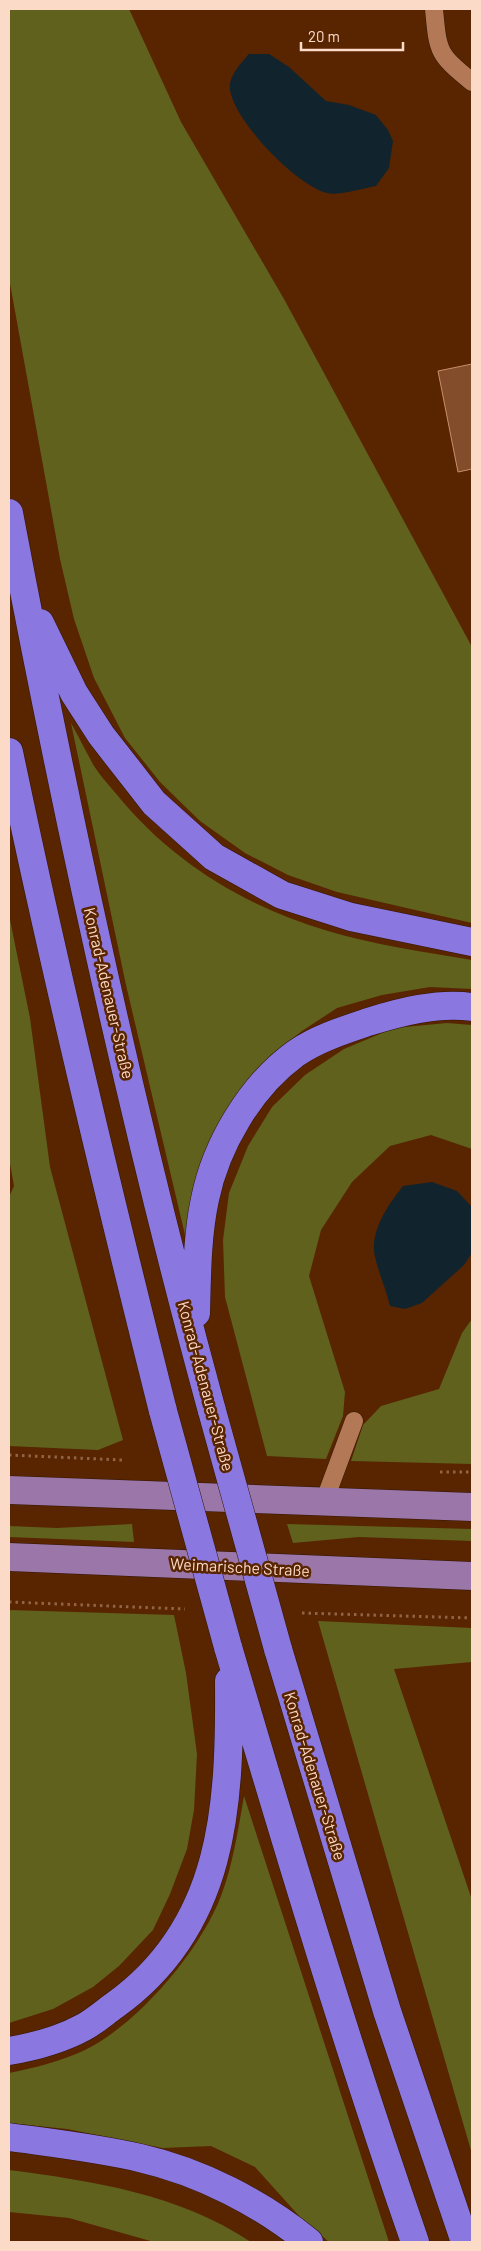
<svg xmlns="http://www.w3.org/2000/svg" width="481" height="2251" viewBox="0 0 481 2251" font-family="Barlow,sans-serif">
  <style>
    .green { fill: #60611c }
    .water { fill: #11242d }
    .building { fill: #834c2b; stroke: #ca8d6b }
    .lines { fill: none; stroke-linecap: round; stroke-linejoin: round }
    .lane-casing { stroke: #311504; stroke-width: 19 }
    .primary-casing { stroke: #311504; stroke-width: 29 }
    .highway-casing { stroke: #311504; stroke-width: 29 }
    .path { stroke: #916445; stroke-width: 3; stroke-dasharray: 2.5 4; stroke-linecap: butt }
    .lane { stroke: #b37856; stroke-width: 18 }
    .primary { stroke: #9b77a9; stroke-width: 28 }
    .highway { stroke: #8b77e0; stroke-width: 28 }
    .highway-bridge-casing { stroke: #311504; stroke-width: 29; stroke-linecap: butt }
    .highway-bridge { stroke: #8b77e0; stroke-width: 28 }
    .labels { text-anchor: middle; stroke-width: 5; stroke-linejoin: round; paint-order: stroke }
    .street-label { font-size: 16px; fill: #fcdac8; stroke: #582500 }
  </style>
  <rect width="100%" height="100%" fill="#582500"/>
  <path class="green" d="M9,9H129L181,122L284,299L472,647V923L337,892L288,875L245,853L200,821L160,782L125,738L94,678L74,619L60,559L9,278Z
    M71,723C79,737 86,752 94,766C101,777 110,786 118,796C172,862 246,907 328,931C375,945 424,952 472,960V989L430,987L382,995L337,1008L302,1031L270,1056L242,1091L190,1256L126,985Z
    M9,915L30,1018L50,1167L123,1440L98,1450L9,1446V1197L14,1186L9,1158Z
    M447,1023L472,1025V1149L431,1135L390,1146L352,1182L321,1230L309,1276L345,1392L343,1416L326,1459L267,1456L225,1297L223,1240L229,1193L248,1146L272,1107L305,1075L344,1049L394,1028Z
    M472,1319V1464L351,1461L363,1425L381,1406L439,1389L462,1333Z
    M132,1524L134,1542L9,1537V1526L57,1528Z
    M287,1524L472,1529V1541L359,1537L293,1543Z
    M9,1610L174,1615L186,1673L197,1754L194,1810L187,1849L170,1894L153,1930L119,1966L93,1987L53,2009L9,2023Z
    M318,1621L472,1628V1662L394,1669L472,1900V2154Z
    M244,1796L389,2242H329L300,2217L255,2167L211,2146L163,2148L67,2129L9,2123V2073C35,2068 61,2061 85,2050C138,2024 200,1951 221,1896C233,1864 238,1830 244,1796Z
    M9,2170C93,2181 179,2194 251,2242H154L69,2218L9,2212Z"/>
  <path class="water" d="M249,54H269L289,67L326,101L349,105L376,115L388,130L393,141L389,168L376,186C364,188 338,196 327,193C296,185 235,122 230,90C228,77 241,63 249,54Z
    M432,1182L457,1191L472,1207V1253L464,1265L422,1303L405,1309L390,1306C386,1289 379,1274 375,1257C369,1232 388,1205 403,1186Z"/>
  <path class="building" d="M472,364V469L458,472L438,371Z"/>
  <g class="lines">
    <defs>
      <path id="lane" d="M434,9C438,53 438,54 472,82
        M324,1502L354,1421"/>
      <path id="primary" d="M9,1490L472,1507
        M9,1557L472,1576"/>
      <path id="highway" d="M9,513C66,814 131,1115 212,1411
        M40,623L74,693L101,735L154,803L214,857L282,895L351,917L472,942
        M9,752C55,973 108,1192 163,1411
        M196,1313C197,1276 197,1236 205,1199C216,1145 250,1087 295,1054C316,1039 344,1030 368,1022C400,1012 438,1002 472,1007
        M228,1647C287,1847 347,2046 415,2242
        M278,1649L387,2011L465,2242
        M9,2051C33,2047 62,2039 84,2027C95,2021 105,2012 115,2005C225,1926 230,1805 229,1681
        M9,2137C52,2143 97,2148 140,2158C201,2172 261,2203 309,2242"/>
    </defs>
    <use href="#lane" class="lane-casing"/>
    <use href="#primary" class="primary-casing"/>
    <use href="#highway" class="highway-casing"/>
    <path class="path" d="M9,1455L122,1460
      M440,1472H472
      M9,1602L185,1609
      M302,1613L472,1618"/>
    <use href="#lane" class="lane"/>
    <use href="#primary" class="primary"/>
    <use href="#highway" class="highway"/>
    <defs>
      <path id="highway-bridge" d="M163,1411L228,1647
        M212,1411L278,1649"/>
    </defs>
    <use href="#highway-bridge" class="highway-bridge-casing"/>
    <use href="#highway-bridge" class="highway-bridge"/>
  </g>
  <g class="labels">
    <g class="street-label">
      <text transform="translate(109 993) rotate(77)" y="6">Konrad-Adenauer-Straße</text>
      <text transform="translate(206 1386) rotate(75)" y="6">Konrad-Adenauer-Straße</text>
      <text transform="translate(240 1567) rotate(3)" y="6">Weimarische Straße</text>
      <text transform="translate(315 1776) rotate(73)" y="6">Konrad-Adenauer-Straße</text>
    </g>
  </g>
  <rect width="481" height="2251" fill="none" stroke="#fcdac8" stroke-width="20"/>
  <path d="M301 42v8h102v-8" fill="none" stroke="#fcdac8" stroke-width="2.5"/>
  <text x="308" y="42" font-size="15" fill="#fcdac8" stroke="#582500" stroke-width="4" paint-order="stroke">20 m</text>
</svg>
